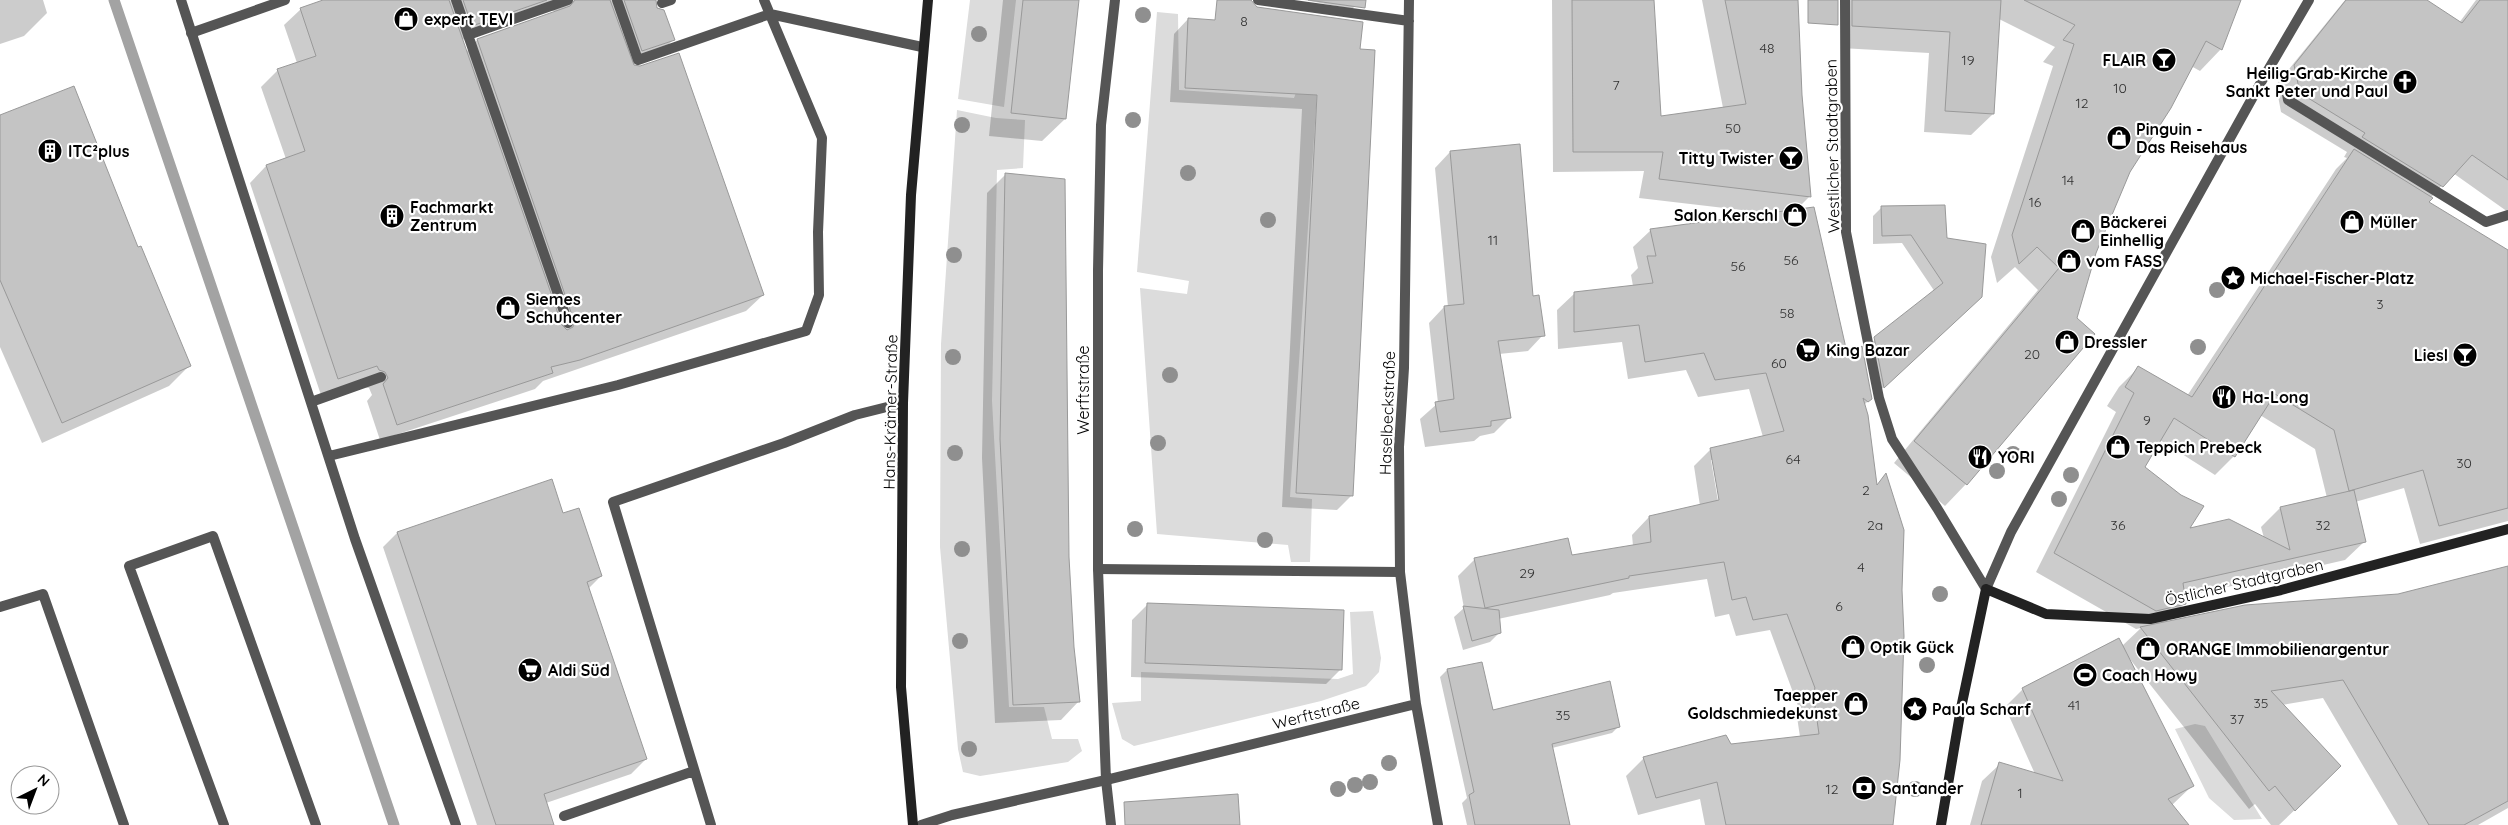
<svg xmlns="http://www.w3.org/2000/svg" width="2508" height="825" viewBox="0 0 2508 825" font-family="Quicksand,sans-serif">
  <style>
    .green { fill: #dcdcdc }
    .shadow { fill: #0003; fill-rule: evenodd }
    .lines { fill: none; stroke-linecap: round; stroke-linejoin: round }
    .stream { stroke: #a3a3a3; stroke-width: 11 }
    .building { fill: #c4c4c4; stroke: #999 }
    .lane { stroke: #555; stroke-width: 10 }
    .street { stroke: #555; stroke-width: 10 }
    .secondary { stroke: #222; stroke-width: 10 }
    .tree { fill: #8f8f8f }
    .labels { text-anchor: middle; stroke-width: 4.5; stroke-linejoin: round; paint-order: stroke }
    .number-label { font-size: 14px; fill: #313131 }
    .poi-label { font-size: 16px; font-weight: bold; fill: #000; stroke: #fff; text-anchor: start }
    .street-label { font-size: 16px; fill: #000; stroke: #fff }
  </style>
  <rect width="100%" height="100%" fill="#fff"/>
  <path class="green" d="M970,0H1016L1004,107L958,99Z
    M1157,12L1178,14L1179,90L1294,98L1297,90L1317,92L1290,497L1312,499L1310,562H1291L1288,545L1157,534L1140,288L1187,294L1189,281L1137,272Z
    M957,110L996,118L1025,120L1023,168L997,170L992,401L1009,707H1044L1052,739H1078L1082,751L1068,762L980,776L963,772L958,749L940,547L941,344Z
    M1373,611L1381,658L1379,672L1366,686L1321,701L1134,746L1122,739L1112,703L1141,701V672L1338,679L1353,674L1350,612Z
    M2195,724L2205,726L2262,819L2234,820L2209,798L2175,729Z"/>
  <path class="shadow" d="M0,0H43L47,13L24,36L0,44Z
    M327,0H655L654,6L663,10L673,40L657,56L633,64L640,68L763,295L746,311L543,381L535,389L380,440L367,401L372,395L369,388L363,387L321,395L250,183L266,166L286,159L261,87L278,70L297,63L284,25L301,9ZM548,10L558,12L477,40L466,52L462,40Z
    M1003,0H1078L1065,119L1042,141L989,136Z
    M1304,0H1361L1352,9Z
    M1552,0H1652L1660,118L1723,108L1702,0H1797L1800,95L1810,196L1796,210L1847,359L1871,398L1864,405L1876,486L1886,476L1893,825H1705L1700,799L1638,815L1626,776L1644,758L1800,737L1796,710L1798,706L1770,630L1736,636L1729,614L1715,617L1707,579L1613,593L1610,595L1498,619L1500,632L1490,642L1463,650L1454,617L1464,608L1458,576L1475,559L1571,557L1633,546L1632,535L1649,517L1700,506L1694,466L1711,449L1763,437L1749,389L1698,397L1686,370L1628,379L1622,342L1558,349L1557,310L1575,293L1633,286L1631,275L1638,268L1633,247L1651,230L1767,213L1639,198L1644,171L1553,172ZM1711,460H1714L1721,506L1719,507Z
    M1844,0H2239L2221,49L2200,71L2191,66L2129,171L2095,252L2075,318L2093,334L1966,484L1945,506L1894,463L2038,290L2015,267L1997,283L1991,257L2053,66L2043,62L2055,47L1999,19L1993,114L1971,135L1924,132L1929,53L1841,48Z
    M2345,0H2425L2459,23L2476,0H2508V212L2453,173L2427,202L2508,252V521L2420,544L2404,488L2355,502L2364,542L2345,560L2184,597L2185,603L2165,623L2398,595L2508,567V808L2478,825H2398L2323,698L2282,705L2320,786L2279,825H2271L2255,804L2249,809L2129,658L2192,786L2172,805L2187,825H1970L1982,781L2000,764L2035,774L2005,707L2023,689L2119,640L2122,646L2141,628L2136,629L2036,572L2116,412L2107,406L2119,387L2138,368L2187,396L2336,169L2347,158L2344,157L2347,152L2281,112L2276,85ZM2260,415L2315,449L2327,498L2280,508L2261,527L2264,538L2187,530L2144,467L2160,440L2215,475L2234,456Z
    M1188,19L1358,51L1352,495L1337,510L1282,507L1302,109L1170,102L1174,34Z
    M0,117L137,249L190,365L169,386L42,443L0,347Z
    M1450,152L1532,297L1543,335L1528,351L1499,354L1510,417L1494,433L1480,436L1474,441L1425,447L1420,419L1438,403L1429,323L1444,307H1448L1435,168Z
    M1005,175L1067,557L1073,647L1079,701L1061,720L995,723L982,458L987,193Z
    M1882,207L1945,239L1972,306L1875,395L1866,347L1935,292L1902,243L1873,244V216Z
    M562,514L601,576L588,589L646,759L631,774L546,803L553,825H477L383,547L397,533Z
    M1147,605L1341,669L1326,684L1131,677L1132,620Z
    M1481,663L1492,711L1619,726L1612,733L1552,748L1566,825H1467L1462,803L1467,798L1440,677L1447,670Z"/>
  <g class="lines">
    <path class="stream" d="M114,0L394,825"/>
  </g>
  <path class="building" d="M323,0H449L562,325L567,330L573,327L574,321L477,39L570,6L575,0H610L634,65L640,66L679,53L764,295L580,360L551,367L553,373L397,425L383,384L388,378L385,372L379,370L377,366L338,379L266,165L305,151L277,69L316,56L300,8Z
    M463,0H547L472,26Z
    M624,0H656L657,8L664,10L675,40L642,51Z
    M1023,0H1079L1066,119L1011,113Z
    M1217,0H1251L1257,7L1363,22L1360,49L1375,50L1353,496L1296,493L1317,95L1185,88L1188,18L1215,20Z
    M1308,0H1366L1365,8Z
    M1572,0H1654L1661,116L1746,104L1725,0H1798L1802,95L1811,197L1659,179L1663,152H1573Z
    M1808,0H1838V25L1808,23Z
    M1852,0H2001L1994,114L1945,111L1950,32L1852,26Z
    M2024,0H2241L2222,50L2206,41L2171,108L2130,172L2096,253L2077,318L2095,334L1967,485L1914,441L2059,268L2037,247L2019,264L2012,235L2074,44L2063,40L2075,25Z
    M2346,0H2427L2462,23L2480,0H2508V180L2472,155L2443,187L2362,137L2365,133L2300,93L2294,65Z
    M74,86L138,247L141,246L191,366L62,423L0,280V115Z
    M1520,144L1533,296L1539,295L1545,336L1498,341L1511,418L1491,421V426L1440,432L1435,402L1454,399L1444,306L1464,304L1450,151Z
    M2354,149L2433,198L2429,202L2508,250V508L2439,526L2423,470L2349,491L2334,430L2275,394L2235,457L2174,418L2145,467L2181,495L2204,506L2190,528L2229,519L2290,550L2280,507L2354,490L2366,542L2183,583L2186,604L2156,611L2054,553L2134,393L2125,387L2138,366L2192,397Z
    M1005,173L1065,179L1069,557L1074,647L1080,702L1013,705L1000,439Z
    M1945,205L1947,238L1986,244L1982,297L1884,388L1874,337L1943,283L1911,235L1882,236L1881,206Z
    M1814,207L1848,357L1862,346L1872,399L1868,402L1863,398L1868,415L1877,485L1886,473L1904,530L1902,590L1904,636L1900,760L1893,825H1726L1717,782L1656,798L1643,757L1726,735L1731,744L1819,734L1813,692L1815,688L1787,614L1753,620L1746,597L1732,600L1724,562L1629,576V578L1485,608L1474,558L1568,538L1572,555L1651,542L1649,516L1719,500L1710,448L1784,431L1766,373L1715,380L1704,353L1645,362L1639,325L1574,332V292L1653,283L1647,256H1656L1650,229Z
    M552,479L563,513L579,508L602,576L587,582L647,759L544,794L554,825H496L397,532Z
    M2508,566V801L2464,825H2429L2343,680L2271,691L2341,766L2295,811L2275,786L2269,791L2140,627L2245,605L2398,594Z
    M1147,603L1344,610L1342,670L1145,663Z
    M1463,606L1499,610L1501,633L1472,641Z
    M2119,638L2194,786L2168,799L2189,825H1981L1999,762L2063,781L2022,688Z
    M1482,662L1493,710L1610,681L1620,727L1552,744L1570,825H1475L1469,795L1474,792L1447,669Z
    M1238,794L1240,825H1125L1124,802Z"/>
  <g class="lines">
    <path class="lane" d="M181,0L355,539L456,825
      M456,0L468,35L568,0
      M617,0L638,60L770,14L922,47
      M662,3L671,0
      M191,33L285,0
      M468,35L568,323
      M311,402L381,377
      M329,456L618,385L806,331L819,295L818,232L822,138L764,0
      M1098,569L1400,572
      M0,607L43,594L124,825
      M1106,780L1111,825
      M564,816L694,771
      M224,825L129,566L213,536L316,825
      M711,825L613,502L784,443L855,415L903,403"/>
    <path class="street" d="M1258,0L1409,21
      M1409,0L1404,368L1399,447L1400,572L1416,704L1438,825
      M1845,0L1846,232L1879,398L1892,439L1937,508L1986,589
      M2287,94L2288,100L2486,222L2508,215
      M1986,589L2011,532L2264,77L2309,0
      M1106,780L1098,569V270L1101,125L1115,0
      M921,825L952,815L1106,780L1416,704"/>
    <path class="secondary" d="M913,825L901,687L903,403L911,195L928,0
      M1941,825L1961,708L1986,589L2046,614L2150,619L2281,590L2508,529"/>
  </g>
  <g class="tree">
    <circle cx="1143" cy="15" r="8"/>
    <circle cx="979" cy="34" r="8"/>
    <circle cx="1133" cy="120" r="8"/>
    <circle cx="962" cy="125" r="8"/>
    <circle cx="1188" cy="173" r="8"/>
    <circle cx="1268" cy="220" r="8"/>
    <circle cx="954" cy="255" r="8"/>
    <circle cx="2217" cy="290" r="8"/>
    <circle cx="2198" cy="347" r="8"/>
    <circle cx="953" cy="357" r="8"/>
    <circle cx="1170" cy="375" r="8"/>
    <circle cx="1158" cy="443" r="8"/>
    <circle cx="955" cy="453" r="8"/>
    <circle cx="2013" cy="454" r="8"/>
    <circle cx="1997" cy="471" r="8"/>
    <circle cx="2071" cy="475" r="8"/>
    <circle cx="2059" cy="499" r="8"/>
    <circle cx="1135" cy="529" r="8"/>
    <circle cx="1265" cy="540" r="8"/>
    <circle cx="962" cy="549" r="8"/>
    <circle cx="1940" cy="594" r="8"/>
    <circle cx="960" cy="641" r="8"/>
    <circle cx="1927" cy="665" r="8"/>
    <circle cx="969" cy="749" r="8"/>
    <circle cx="1389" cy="763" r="8"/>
    <circle cx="1370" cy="782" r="8"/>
    <circle cx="1355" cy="785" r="8"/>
    <circle cx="1338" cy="789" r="8"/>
    <circle cx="1915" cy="789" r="8"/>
  </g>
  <defs>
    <symbol id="shop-disc" viewBox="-11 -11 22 22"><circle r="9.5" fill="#000" stroke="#fff"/><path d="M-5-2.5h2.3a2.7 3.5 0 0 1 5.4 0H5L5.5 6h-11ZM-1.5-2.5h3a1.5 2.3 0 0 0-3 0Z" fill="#fff"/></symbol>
    <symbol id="bar-disc" viewBox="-11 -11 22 22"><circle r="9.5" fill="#000" stroke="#fff"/><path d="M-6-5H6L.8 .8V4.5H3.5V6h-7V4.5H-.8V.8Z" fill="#fff"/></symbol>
    <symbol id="church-disc" viewBox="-11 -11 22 22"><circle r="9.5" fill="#000" stroke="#fff"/><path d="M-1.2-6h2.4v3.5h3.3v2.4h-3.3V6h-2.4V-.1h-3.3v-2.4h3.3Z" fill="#fff"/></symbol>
    <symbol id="building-disc" viewBox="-11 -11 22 22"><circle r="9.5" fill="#000" stroke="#fff"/><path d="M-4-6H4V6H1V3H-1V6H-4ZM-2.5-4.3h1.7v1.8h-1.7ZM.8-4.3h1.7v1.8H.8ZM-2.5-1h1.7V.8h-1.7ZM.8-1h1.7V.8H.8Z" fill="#fff"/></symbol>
    <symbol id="sight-disc" viewBox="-11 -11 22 22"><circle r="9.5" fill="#000" stroke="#fff"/><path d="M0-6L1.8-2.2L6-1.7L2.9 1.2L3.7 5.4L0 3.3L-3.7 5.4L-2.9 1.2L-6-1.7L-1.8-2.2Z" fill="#fff"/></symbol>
    <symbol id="supermarket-disc" viewBox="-11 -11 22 22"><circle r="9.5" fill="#000" stroke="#fff"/><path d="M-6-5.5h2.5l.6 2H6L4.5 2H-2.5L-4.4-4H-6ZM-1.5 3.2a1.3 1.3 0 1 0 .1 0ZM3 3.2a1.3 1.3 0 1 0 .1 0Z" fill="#fff"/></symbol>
    <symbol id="restaurant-disc" viewBox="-11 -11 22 22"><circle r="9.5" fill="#000" stroke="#fff"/><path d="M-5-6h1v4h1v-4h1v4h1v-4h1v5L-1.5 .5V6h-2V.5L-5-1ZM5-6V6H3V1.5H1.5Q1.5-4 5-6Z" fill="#fff"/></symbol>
    <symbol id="stadium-disc" viewBox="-11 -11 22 22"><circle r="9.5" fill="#000" stroke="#fff"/><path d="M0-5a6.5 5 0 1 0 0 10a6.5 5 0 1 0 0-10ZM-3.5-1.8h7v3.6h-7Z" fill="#fff"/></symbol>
    <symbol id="bank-disc" viewBox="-11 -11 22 22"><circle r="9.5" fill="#000" stroke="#fff"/><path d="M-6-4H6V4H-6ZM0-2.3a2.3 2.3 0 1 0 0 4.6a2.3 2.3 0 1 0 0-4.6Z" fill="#fff"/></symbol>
  </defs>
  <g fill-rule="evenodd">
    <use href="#shop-disc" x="392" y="5" width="28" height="28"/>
    <use href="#bar-disc" x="2150" y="46" width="28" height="28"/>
    <use href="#church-disc" x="2391" y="68" width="28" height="28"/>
    <use href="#shop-disc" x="2105" y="124" width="28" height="28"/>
    <use href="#building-disc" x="36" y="137" width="28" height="28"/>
    <use href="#bar-disc" x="1777" y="144" width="28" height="28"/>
    <use href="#shop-disc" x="1781" y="201" width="28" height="28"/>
    <use href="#building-disc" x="378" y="202" width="28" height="28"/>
    <use href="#shop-disc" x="2338" y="208" width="28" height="28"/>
    <use href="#shop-disc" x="2069" y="217" width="28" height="28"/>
    <use href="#shop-disc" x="2055" y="247" width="28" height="28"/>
    <use href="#sight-disc" x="2219" y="264" width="28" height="28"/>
    <use href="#shop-disc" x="494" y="294" width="28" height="28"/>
    <use href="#shop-disc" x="2053" y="328" width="28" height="28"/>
    <use href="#supermarket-disc" x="1794" y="336" width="28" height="28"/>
    <use href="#bar-disc" x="2451" y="341" width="28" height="28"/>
    <use href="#restaurant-disc" x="2210" y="383" width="28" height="28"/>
    <use href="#shop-disc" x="2104" y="433" width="28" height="28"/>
    <use href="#restaurant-disc" x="1966" y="443" width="28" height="28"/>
    <use href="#shop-disc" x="1839" y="633" width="28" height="28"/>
    <use href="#shop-disc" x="2134" y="635" width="28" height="28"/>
    <use href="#supermarket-disc" x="516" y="656" width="28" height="28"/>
    <use href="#stadium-disc" x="2071" y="661" width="28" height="28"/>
    <use href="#shop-disc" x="1842" y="690" width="28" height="28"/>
    <use href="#sight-disc" x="1901" y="695" width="28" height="28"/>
    <use href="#bank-disc" x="1850" y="774" width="28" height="28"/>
  </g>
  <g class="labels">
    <g class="number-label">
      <text x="1244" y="26">8</text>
      <text x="1767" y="53">48</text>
      <text x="1968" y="65">19</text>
      <text x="1616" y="90">7</text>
      <text x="2120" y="93">10</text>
      <text x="2082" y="108">12</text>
      <text x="1733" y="133">50</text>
      <text x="2068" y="185">14</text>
      <text x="2035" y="207">16</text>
      <text x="1493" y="245">11</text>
      <text x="1791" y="265">56</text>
      <text x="1738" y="271">56</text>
      <text x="2380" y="309">3</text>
      <text x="1787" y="318">58</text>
      <text x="2032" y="359">20</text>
      <text x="1779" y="368">60</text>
      <text x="2147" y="425">9</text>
      <text x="1793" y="464">64</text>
      <text x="2464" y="468">30</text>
      <text x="1866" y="495">2</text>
      <text x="1875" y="530">2a</text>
      <text x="2118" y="530">36</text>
      <text x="2323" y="530">32</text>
      <text x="1861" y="572">4</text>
      <text x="1527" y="578">29</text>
      <text x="1839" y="611">6</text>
      <text x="2261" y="708">35</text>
      <text x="2074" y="710">41</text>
      <text x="1563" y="720">35</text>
      <text x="2237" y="724">37</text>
      <text x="1832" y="794">12</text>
      <text x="2020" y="798">1</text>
    </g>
    <g class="poi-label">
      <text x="424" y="25">expert TEVI</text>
      <text x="2146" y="66" text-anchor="end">FLAIR</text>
      <text x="2388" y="79" text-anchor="end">Heilig-Grab-Kirche<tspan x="2388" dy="18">Sankt Peter und Paul</tspan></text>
      <text x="2136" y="135">Pinguin -<tspan x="2136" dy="18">Das Reisehaus</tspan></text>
      <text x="68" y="157">ITC²plus</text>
      <text x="1774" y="164" text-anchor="end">Titty Twister</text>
      <text x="410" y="213">Fachmarkt<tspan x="410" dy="18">Zentrum</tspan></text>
      <text x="1778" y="221" text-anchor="end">Salon Kerschl</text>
      <text x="2100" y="228">Bäckerei<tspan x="2100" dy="18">Einhellig</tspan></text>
      <text x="2370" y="228">Müller</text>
      <text x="2086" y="267">vom FASS</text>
      <text x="2250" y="284">Michael-Fischer-Platz</text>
      <text x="526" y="305">Siemes<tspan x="526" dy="18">Schuhcenter</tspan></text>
      <text x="2084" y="348">Dressler</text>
      <text x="1826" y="356">King Bazar</text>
      <text x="2448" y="361" text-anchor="end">Liesl</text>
      <text x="2242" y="403">Ha-Long</text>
      <text x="2136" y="453">Teppich Prebeck</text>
      <text x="1998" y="463">YORI</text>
      <text x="1870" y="653">Optik Gück</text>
      <text x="2166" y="655">ORANGE Immobilienargentur</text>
      <text x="548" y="676">Aldi Süd</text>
      <text x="2102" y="681">Coach Howy</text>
      <text x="1838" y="701" text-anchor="end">Taepper<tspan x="1838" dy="18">Goldschmiedekunst</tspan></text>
      <text x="1932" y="715">Paula Scharf</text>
      <text x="1882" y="794">Santander</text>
    </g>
    <g class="street-label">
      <text transform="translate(1832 146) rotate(-91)" y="6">Westlicher Stadtgraben</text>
      <text transform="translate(1083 390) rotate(-90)" y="6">Werftstraße</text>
      <text transform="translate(890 412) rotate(-89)" y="6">Hans-Krämer-Straße</text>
      <text transform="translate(1387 413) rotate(-88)" y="6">Haselbeckstraße</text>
      <text transform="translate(2244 582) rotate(-13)" y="6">Östlicher Stadtgraben</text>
      <text transform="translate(1316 713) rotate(-14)" y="6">Werftstraße</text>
    </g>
  </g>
  <g transform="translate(35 790) rotate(42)"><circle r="24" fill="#ffffff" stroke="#999999"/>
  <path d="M0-4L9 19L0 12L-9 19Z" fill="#000000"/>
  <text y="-8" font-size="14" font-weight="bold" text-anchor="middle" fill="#000000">N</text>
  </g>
</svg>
